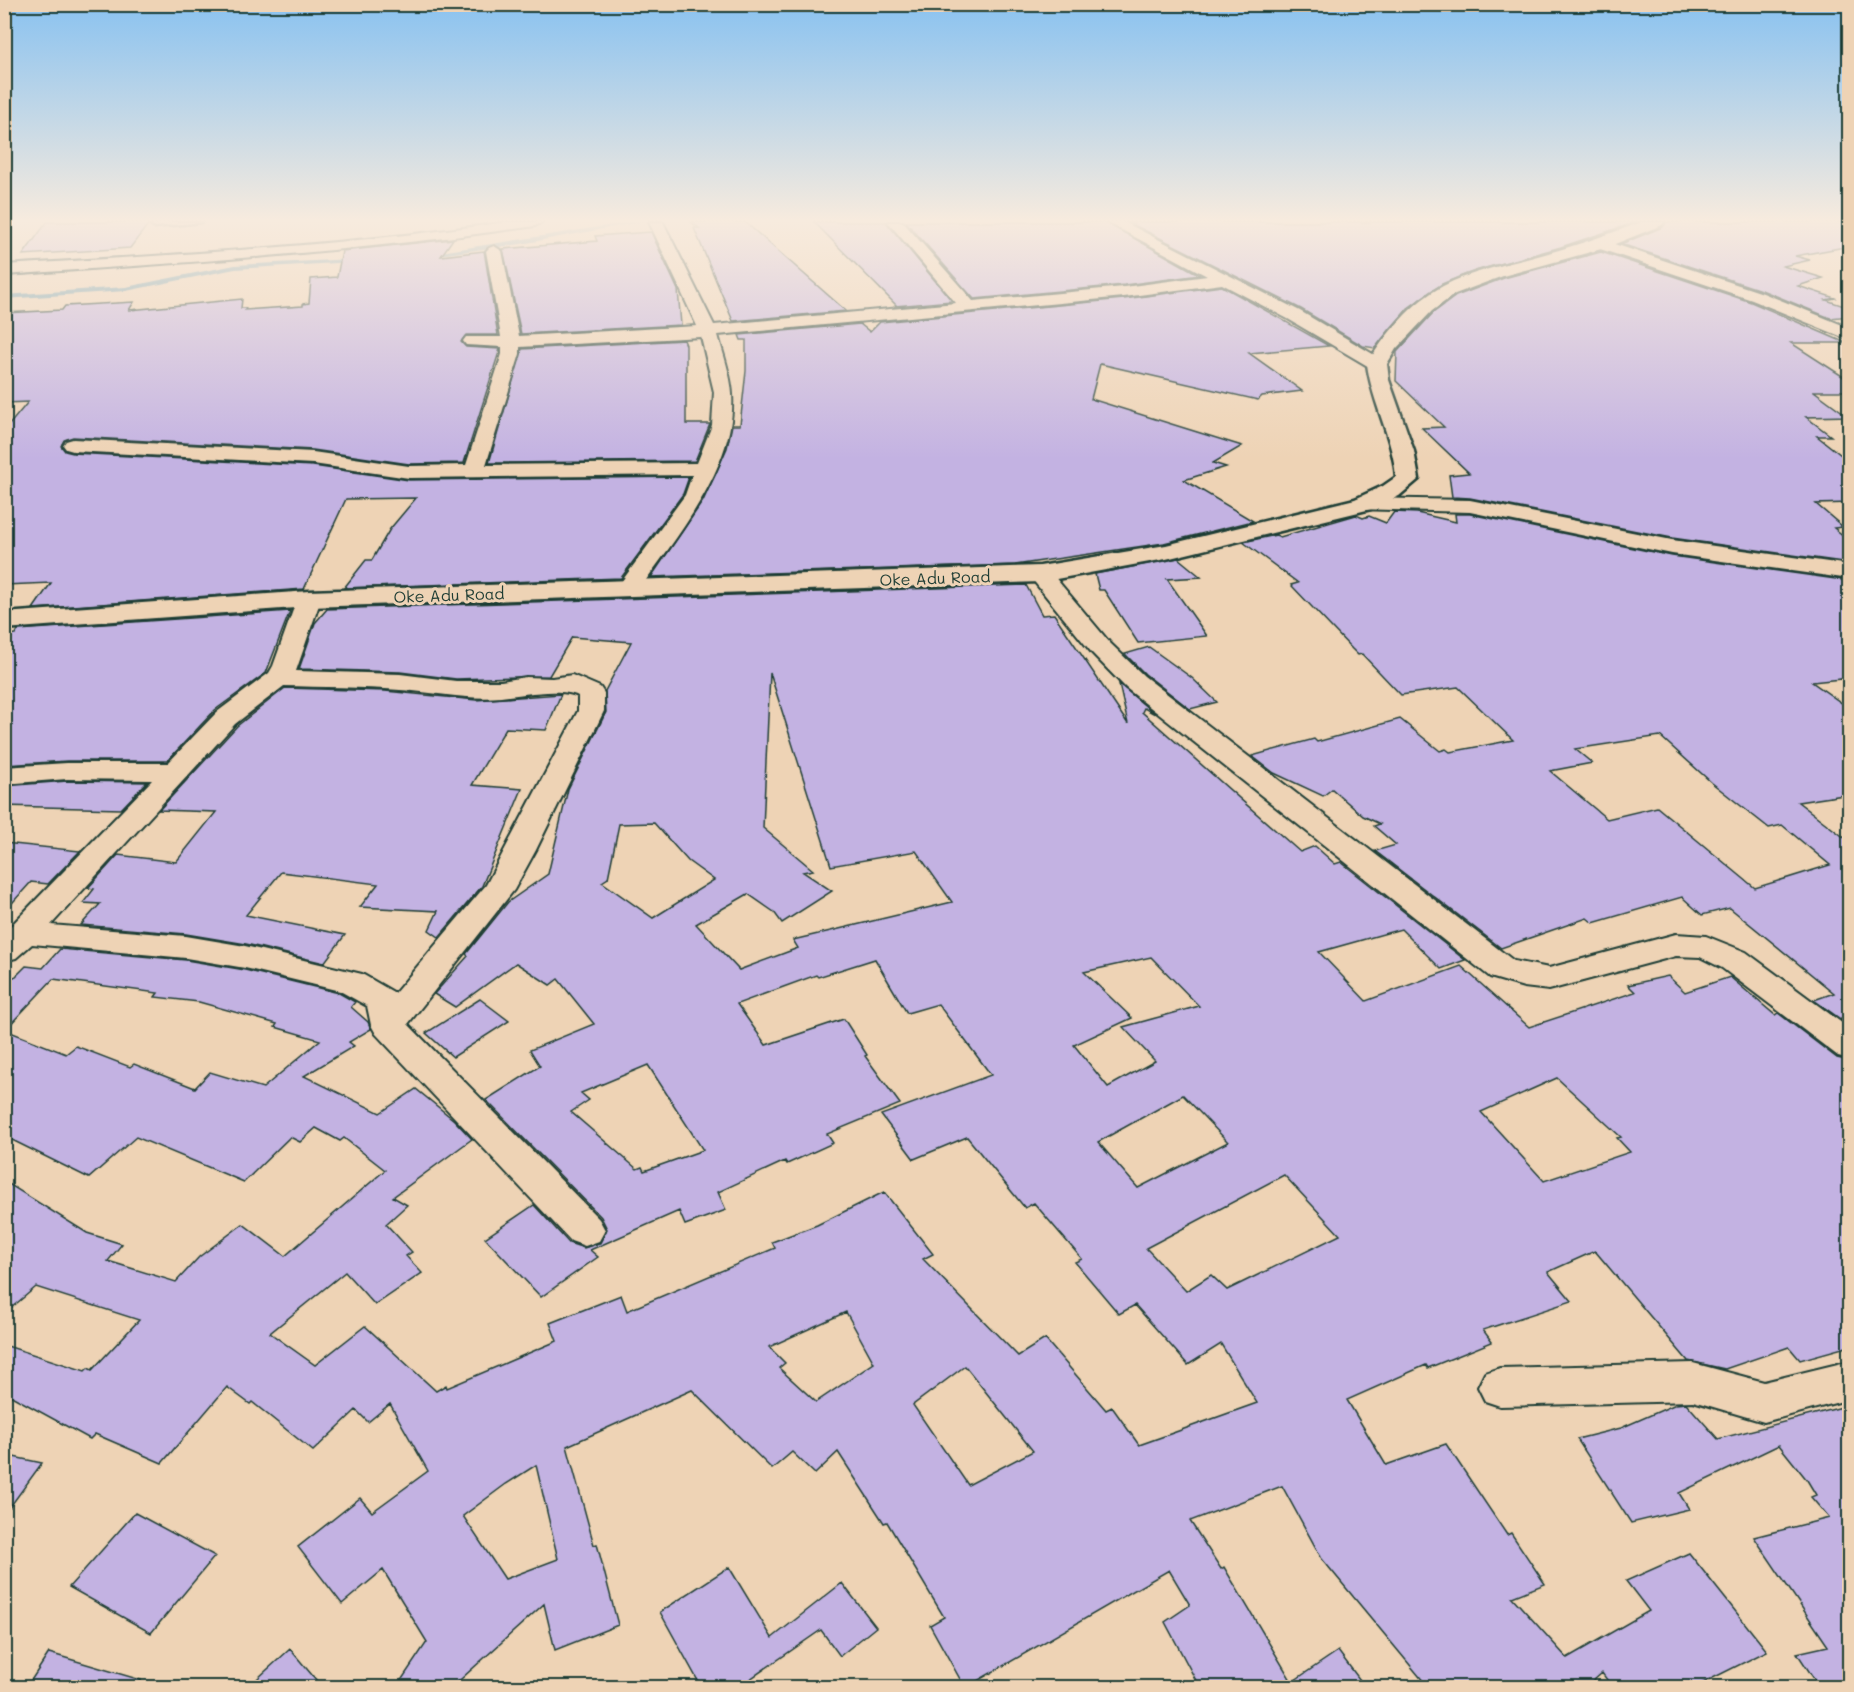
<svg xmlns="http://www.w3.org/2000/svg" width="1854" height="1692" viewBox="0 0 1854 1692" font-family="Mali,sans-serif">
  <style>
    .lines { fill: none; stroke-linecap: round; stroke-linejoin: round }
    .stream { fill: #699aab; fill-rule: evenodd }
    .building { fill: #c3b2e2; stroke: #1f3d34; stroke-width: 1.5; fill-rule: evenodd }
    .lane-casing { stroke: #1f3d34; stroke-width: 5 }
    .street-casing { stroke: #1f3d34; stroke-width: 4 }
    .secondary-casing { stroke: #1f3d34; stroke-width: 5 }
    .lane { fill: #eed3b5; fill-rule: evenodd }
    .street { fill: #eed3b5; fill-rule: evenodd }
    .secondary { fill: #eed3b5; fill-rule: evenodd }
    .labels { text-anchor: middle; stroke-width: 6; stroke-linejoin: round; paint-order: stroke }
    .far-street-label { font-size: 16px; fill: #1f3d34; stroke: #eed3b5 }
  </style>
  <rect width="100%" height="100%" fill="#eed3b5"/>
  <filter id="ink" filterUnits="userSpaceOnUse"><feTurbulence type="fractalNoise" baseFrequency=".0167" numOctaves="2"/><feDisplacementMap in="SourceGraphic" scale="12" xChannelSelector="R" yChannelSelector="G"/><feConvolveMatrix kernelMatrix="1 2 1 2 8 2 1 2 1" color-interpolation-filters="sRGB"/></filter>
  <g filter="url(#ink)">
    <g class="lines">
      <path class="stream" d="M631,222H641L521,244L431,256L428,254Z
        M352,259L354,262L235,269L126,291L4,299V295L126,287L235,265Z"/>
    </g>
    <path class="building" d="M47,222H150L130,248L23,255Z
      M691,222H745L846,311L733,321L694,228H699Z
      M814,222H886L952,301L895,306L896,305Z
      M906,222H1105L1200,275L1124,285L974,299Z
      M1128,222H1636L1561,247L1475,271L1442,284L1408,308L1375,348L1363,346L1301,309Z
      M1666,222H1850V246L1795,256L1810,260L1783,266L1823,278L1798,286L1835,298L1826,300L1850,308V316L1830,318L1764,291L1621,244L1663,227Z
      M651,232L678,290L681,325L521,334L503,249L597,241L595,236Z
      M453,239L441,256L484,251L498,335H466L461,342L466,347L500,349L464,463L409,464L313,450L73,437L64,440L61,446L65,451L73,453L313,466L409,480L689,477L683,494L621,578L344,588L366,560H372L390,529L416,498L346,499L304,589L33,609L51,583L4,585V431L28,402L4,403V313L62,310L65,306L134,302L129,310L242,299L241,308H246L245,310L303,306V304L309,303L311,279L337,277L342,251Z
      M1601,252L1751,302L1846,343H1791L1850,381V391H1814L1848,416L1806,417L1831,436H1817L1850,462V503L1816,504L1843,527L1834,528L1850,541V563L1672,538L1470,498L1452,497L1449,475L1469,473L1422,428L1444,427L1396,381L1397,352L1433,313L1456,296L1504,278Z
      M1222,286L1329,346L1249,353L1302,391L1262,396L1258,400L1100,364L1091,399L1242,446L1213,463L1226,467L1184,480L1253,521L1164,543L1015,565L651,577L703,501L727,448L732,425H740L746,371V340H741L739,335L860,324L870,332L880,322L1124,299Z
      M684,340L686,345V424H710L695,461L489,463L522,349Z
      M1394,512L1417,513L1456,522L1455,514H1470L1672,556L1850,581V678L1812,682L1850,709V794L1798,802L1850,842V1026L1814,1000L1834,993L1730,908L1702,915L1682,897L1593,923L1587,918L1501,948L1375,851L1396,845L1374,826L1380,824L1363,816L1332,789L1323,796L1274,773L1252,756L1314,739L1317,742L1400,719L1440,751L1446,749L1450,752L1513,740L1458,687L1401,695L1362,654L1358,655L1352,649L1291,585L1298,583L1243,542L1276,535L1280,537L1356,515L1363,518L1369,516L1386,523ZM1660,736L1712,783L1769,828L1782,825L1830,865L1755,888L1657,807L1607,819L1550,771L1592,763L1575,749Z
      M1178,558L1201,577L1167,579L1207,636L1138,643L1104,590H1099L1095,574Z
      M1026,585L1042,615L1054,614L1128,724L1119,684L1155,714L1144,708L1142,712L1300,852L1315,846L1335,864L1341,862L1465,960L1441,969L1401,929L1319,952L1366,1001L1461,966L1529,1027L1635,992L1628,985L1668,976L1685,992L1730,977L1775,1015L1778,1013L1837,1058L1850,1061V1346L1800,1360L1789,1347L1725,1369L1688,1361L1595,1251L1548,1272L1572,1301L1483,1330L1492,1342L1428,1368L1426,1365L1347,1400L1386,1465L1446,1444L1507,1535L1511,1533L1545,1584L1512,1597L1567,1658L1649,1611L1626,1581L1689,1553L1767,1651L1693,1688H1613L1602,1673L1585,1688H1429L1322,1559L1282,1486L1190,1521L1221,1569L1224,1567L1292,1682L1338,1651L1366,1688H1200L1165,1622L1190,1605L1169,1570L965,1688L930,1625L944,1617L887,1522L884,1523L838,1452L815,1474L792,1452L772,1469L692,1390L567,1446L594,1545L597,1544L618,1625L555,1650L544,1604L451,1688H396L427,1642L383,1570L342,1604L298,1547L360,1498L372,1512L428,1471L390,1404L368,1422L356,1410L313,1451L252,1402L250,1404L227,1387L162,1463L95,1434L90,1439L4,1392V1345L85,1371L88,1368L92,1370L139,1320L36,1287L4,1314V1181L87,1233L122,1244L108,1261L176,1282L199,1257L243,1224L285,1256L385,1170L344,1138L340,1141L316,1128L300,1142L290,1137L244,1182L136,1137L89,1178L4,1136V975L15,977L26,966L43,968L60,949L186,960L245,970L339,993L355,1002L351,1007L368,1022L371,1029L349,1042L354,1046L304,1076L380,1113L416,1089L454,1120L472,1139L393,1197L407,1205L386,1224L412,1252L406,1256L422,1273L375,1305L345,1272L270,1333L315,1365L365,1326L436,1391L446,1385L447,1388L557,1341L550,1323L621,1295L627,1311L775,1248L772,1242L817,1225L884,1192L933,1254L923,1259L1018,1356L1045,1339L1106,1410L1112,1407L1139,1445L1257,1403L1221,1344L1188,1365L1135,1305L1119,1314L1075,1262L1082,1259L1034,1203L1025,1208L967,1137L914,1159L881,1115L991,1075L938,1004L907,1013L875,959L818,977L816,975L737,1004L766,1045L844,1019L867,1055L865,1056L900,1104L827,1134L833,1143L787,1164L785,1161L718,1192L726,1210L685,1225L679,1211L590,1250L598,1257L541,1297L485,1238L534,1205L569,1243L584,1248L600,1243L607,1229L601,1217L486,1100L540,1066L530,1050L594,1024L558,979L550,985L516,963L455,1007L434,994L468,956L466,954L508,902L548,874L568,789L606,712L605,691L631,642L572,637L549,676L456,679L400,672L299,669L315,623L327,609ZM770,673L831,866L916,851L952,902L793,940L798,948L739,970L696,924L748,894L774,912L782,923L832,891L803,872L813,870L763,828ZM654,823L688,861L714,880L653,918L602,882L608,878L619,824ZM1151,957L1199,1006L1123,1027L1155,1061L1108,1087L1074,1045L1132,1018L1084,972ZM53,979L158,993L155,997L199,1002L277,1024L275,1027L320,1040L263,1088L210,1072L195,1088L134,1064L130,1067L76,1046L66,1054L5,1030ZM648,1065L703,1150L644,1171L642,1167L637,1169L571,1112L589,1100L581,1093ZM1557,1078L1621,1137L1617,1138L1630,1152L1544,1181L1481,1112ZM1183,1095L1228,1142L1138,1188L1098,1142ZM1284,1175L1340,1235L1227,1290L1211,1275L1186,1291L1146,1248ZM846,1312L874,1363L816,1402L779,1368L785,1363L769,1347ZM965,1366L1033,1451L968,1485L913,1405ZM536,1465L558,1559L505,1579L463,1516L506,1484Z
      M290,611L266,673L215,710L167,761H67L4,765V635L16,634L18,630Z
      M1149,647L1192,678L1217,702L1190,709L1145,674L1125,654Z
      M285,688L385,691L476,700L561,694L546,730L506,728L472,785L522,789L482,886L439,937L429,930L438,911L360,907L378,884L281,872L246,915L345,935L324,963L246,944L186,934L81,925L100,904L83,903L94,889L88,888L118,855L176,862L216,812L159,810L237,726Z
      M67,781L147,782L121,809L4,806V786Z
      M4,843L80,851L48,884L31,882L4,912Z
      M480,999L509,1021L453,1057L426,1033Z
      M1686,1403L1718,1439L1850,1405V1688H1820L1797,1653L1828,1646L1754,1537L1829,1518L1811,1497L1816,1495L1807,1480L1779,1445L1679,1493L1689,1509L1631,1523L1577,1439L1621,1428L1676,1404Z
      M4,1455L42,1463L4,1515Z
      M135,1513L215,1556L151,1633L69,1587Z
      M729,1567L772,1638L842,1583L876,1627L840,1656L821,1630L737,1688H702L660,1612Z
      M290,1649L323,1688H247Z
      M49,1653L141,1680L140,1688H26Z"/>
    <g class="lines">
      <defs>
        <path id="lane" d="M201,222L154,227L150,225L171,222Z"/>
        <path id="street" d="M507,222H542L535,226C359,252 182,263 4,275V265C172,255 341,246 507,222Z
          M649,222H663L714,325L956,303L888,222H903L973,301L1124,287L1207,276L1107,222H1124L1300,311L1383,360L1386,364L1383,368H1371L1288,319L1222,284L1124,297L718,335C723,354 731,375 732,394C737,466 676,537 636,594L628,596L620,594L616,589L685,495L692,475L409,478L313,464L73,451L66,449L63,445L66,441L73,439L313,452L409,466L466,465L502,354V347L466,345L463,341L466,337H501L486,251L489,248L494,246L502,251L519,336L697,326ZM701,337L714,392L712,425L697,463L486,465L520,354V347Z
          M1599,239L1763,293L1850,328V340L1752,300L1594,247L1591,244L1594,241Z
          M1363,498L1470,500L1672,540L1850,565V579L1672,554L1470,512L1355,509L1352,504L1355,499Z
          M1040,567L1048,569L1110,643L1144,676L1514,961L1549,968L1676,934L1706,936L1746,952L1850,1029V1059L1838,1056L1722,968L1700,957L1676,956L1549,990L1524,987L1490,977L1126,688L1092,653L1032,579L1028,574L1032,569Z
          M309,592L317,594L321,599L296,671L400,674L456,681H501L526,677L552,678L572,675L600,687L604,693V711L536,850L514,890L408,1024L599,1219L605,1230L599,1241L585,1246L571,1241L376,1034L371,1025L367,1006L340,991L245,968L186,958L32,944L16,958L4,961V933L152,780L67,779L4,784V767L67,763H168L217,712L269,673L273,666L297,599L301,594ZM284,686C322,687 361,687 400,690C434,692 467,700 501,697C522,695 560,687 578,696V711L486,885L395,993L362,974L245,946L186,936L51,925L235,724Z
          M1850,1361V1399L1764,1422L1693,1401L1500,1406L1485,1401L1478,1387L1485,1373L1500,1368L1693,1363L1764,1382Z"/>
        <path id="secondary" d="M1642,222H1664L1662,225L1605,248L1503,276L1455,294L1432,311L1396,349L1387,364L1389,380L1414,451L1419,479L1399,496L1371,509L1166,559L1040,582L309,607L4,629V613L309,591L1040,566L1166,545L1355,499L1383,486L1396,477C1393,438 1372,403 1367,364C1385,335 1412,302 1443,286C1470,272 1504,265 1534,257C1571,247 1607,235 1642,222Z"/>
      </defs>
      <use href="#lane" class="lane-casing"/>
      <use href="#street" class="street-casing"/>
      <use href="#secondary" class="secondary-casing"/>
      <use href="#lane" class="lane"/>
      <use href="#street" class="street"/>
      <use href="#secondary" class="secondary"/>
    </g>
  </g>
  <linearGradient id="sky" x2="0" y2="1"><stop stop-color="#89c2f0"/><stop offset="0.48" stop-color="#f7ebde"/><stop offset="1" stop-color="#f7ebde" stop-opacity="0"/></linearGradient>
  <rect width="1854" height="459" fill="url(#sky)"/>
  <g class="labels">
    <g class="far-street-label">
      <text transform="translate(935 578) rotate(-2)" y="6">Oke Adu Road</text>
      <text transform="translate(449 595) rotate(-2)" y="6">Oke Adu Road</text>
    </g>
  </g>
  <rect width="1854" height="1692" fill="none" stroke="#eed3b5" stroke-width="24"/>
  <rect x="12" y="12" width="1830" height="1668" fill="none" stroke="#1f3d34" stroke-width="2" filter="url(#ink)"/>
</svg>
